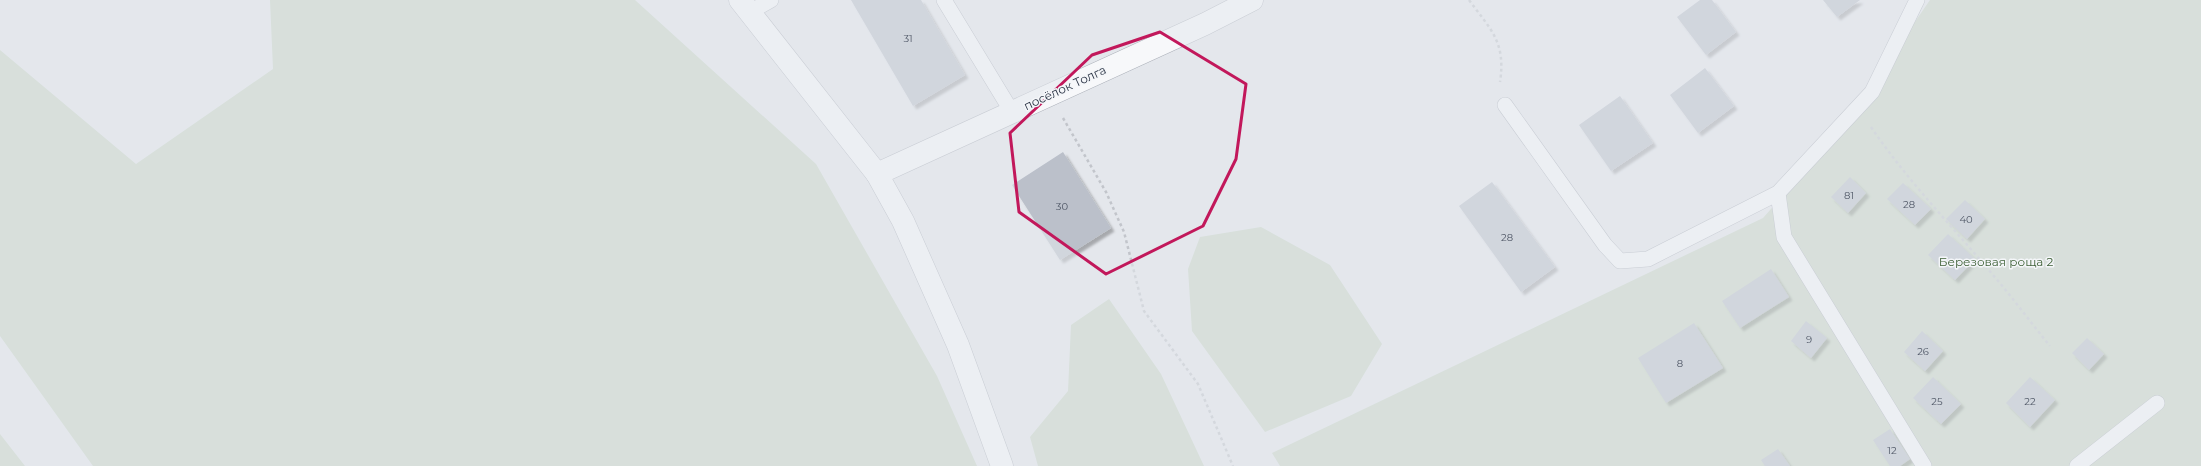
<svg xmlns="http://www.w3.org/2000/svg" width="2201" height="466" viewBox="0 0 2201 466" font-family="Montserrat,sans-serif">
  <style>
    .green { fill: #c9d6c5 }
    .building { fill: #bbc0ca; filter: url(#shadow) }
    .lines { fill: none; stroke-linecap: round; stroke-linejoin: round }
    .service-casing { stroke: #a9aeb7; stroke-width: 16 }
    .minor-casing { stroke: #a9aeb7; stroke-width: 23 }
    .tertiary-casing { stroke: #a9aeb7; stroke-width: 23 }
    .path { stroke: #c2c5cb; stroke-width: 2.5; stroke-dasharray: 3 3; stroke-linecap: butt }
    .service { stroke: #f7f8fa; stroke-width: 15 }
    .minor { stroke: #f7f8fa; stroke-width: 22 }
    .tertiary { stroke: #f7f8fa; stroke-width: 22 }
    .marked { fill: none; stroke: #c2185b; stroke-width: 3; stroke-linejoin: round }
    .labels { text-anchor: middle; stroke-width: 3; stroke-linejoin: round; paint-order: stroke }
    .number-label { font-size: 10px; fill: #4f5766 }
    .street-label { font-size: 12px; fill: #2b3445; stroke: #f4f6f9 }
    .park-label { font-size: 12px; fill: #3f6138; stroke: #f4f6f9 }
  </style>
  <defs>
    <filter id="shadow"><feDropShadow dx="3.5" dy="3.5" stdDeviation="1" flood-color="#0004"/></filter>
  </defs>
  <rect width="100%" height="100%" fill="#e4e7ec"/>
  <path class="green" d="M270,0H635L816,164L937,376L977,466H93L0,336V50L136,164L273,69Z
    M1930,0H2201V466H1280L1272,453L1763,218L1838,133Z
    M1261,227L1330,265L1382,344L1351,396L1265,432L1192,331L1188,269L1200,237Z
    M1109,299L1161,374L1204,466H1038L1030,437L1068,391L1071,325Z
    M0,434L25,466H0Z"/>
  <path class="building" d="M851,0H921L965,75L913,106Z
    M1700,0H1712L1736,32L1706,55L1677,17Z
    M1823,0H1860L1837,17Z
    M1705,68L1734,106L1698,133L1670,95Z
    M1620,96L1653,143L1611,171L1579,125Z
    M1063,152L1111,228L1060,260L1012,185Z
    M1850,177L1866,193L1848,213L1831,197Z
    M1492,182L1555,267L1521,292L1459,206Z
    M1903,183L1931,209L1915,225L1887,199Z
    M1965,200L1985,219L1967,239L1946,219Z
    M1948,234L1975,259L1955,280L1928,255Z
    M1771,269L1789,297L1740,328L1722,301Z
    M1806,321L1827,338L1811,358L1791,341Z
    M1694,323L1723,368L1666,403L1638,358Z
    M1922,331L1943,351L1925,371L1904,352Z
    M2087,338L2104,354L2089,370L2072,353Z
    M1933,377L1961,404L1941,424L1913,398Z
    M2030,377L2055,400L2030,427L2006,403Z
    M1890,429L1910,459L1900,466H1890L1873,440Z
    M1778,449L1790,466H1765L1761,460Z"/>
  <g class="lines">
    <defs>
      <path id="service" d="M944,0L1012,112
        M1917,0L1872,92L1778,193L1784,237L1924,466
        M750,12L771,0
        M1505,105L1605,245L1620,261L1648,259L1778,193
        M2077,466L2157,403"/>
      <path id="minor" d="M877,174L903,221L958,345L1002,466"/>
      <path id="tertiary" d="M740,0L877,174L1205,24L1252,0"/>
    </defs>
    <use href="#service" class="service-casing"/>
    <use href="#minor" class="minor-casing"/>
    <use href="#tertiary" class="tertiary-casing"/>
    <path class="path" d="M1469,0C1491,30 1506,42 1500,82
      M1063,118L1106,192L1124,232L1144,311L1198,384L1233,466
      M1871,127C1907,180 1952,226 1993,275C2013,298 2031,323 2050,346"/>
    <use href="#service" class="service"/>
    <use href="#minor" class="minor"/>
    <use href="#tertiary" class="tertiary"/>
  </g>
  <path d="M0 0H2201V466H0ZM1160,32L1246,84L1236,159L1203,226L1106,274L1019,212L1010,133L1092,55Z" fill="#e4e7ec" fill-opacity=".55" fill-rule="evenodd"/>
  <path class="marked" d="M1160,32L1246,84L1236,159L1203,226L1106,274L1019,212L1010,133L1092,55Z"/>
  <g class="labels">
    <g class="number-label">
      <text x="908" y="42">31</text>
      <text x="1849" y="199">81</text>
      <text x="1909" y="208">28</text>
      <text x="1062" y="210">30</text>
      <text x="1966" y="223">40</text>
      <text x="1507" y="241">28</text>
      <text x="1809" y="343">9</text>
      <text x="1923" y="355">26</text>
      <text x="1680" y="367">8</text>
      <text x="1937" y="405">25</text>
      <text x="2030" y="405">22</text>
      <text x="1892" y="454">12</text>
    </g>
    <g class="street-label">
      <text transform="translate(1065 88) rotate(-25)" y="4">посёлок Толга</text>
    </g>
    <g class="park-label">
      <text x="1996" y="266">Березовая роща 2</text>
    </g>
  </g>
</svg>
